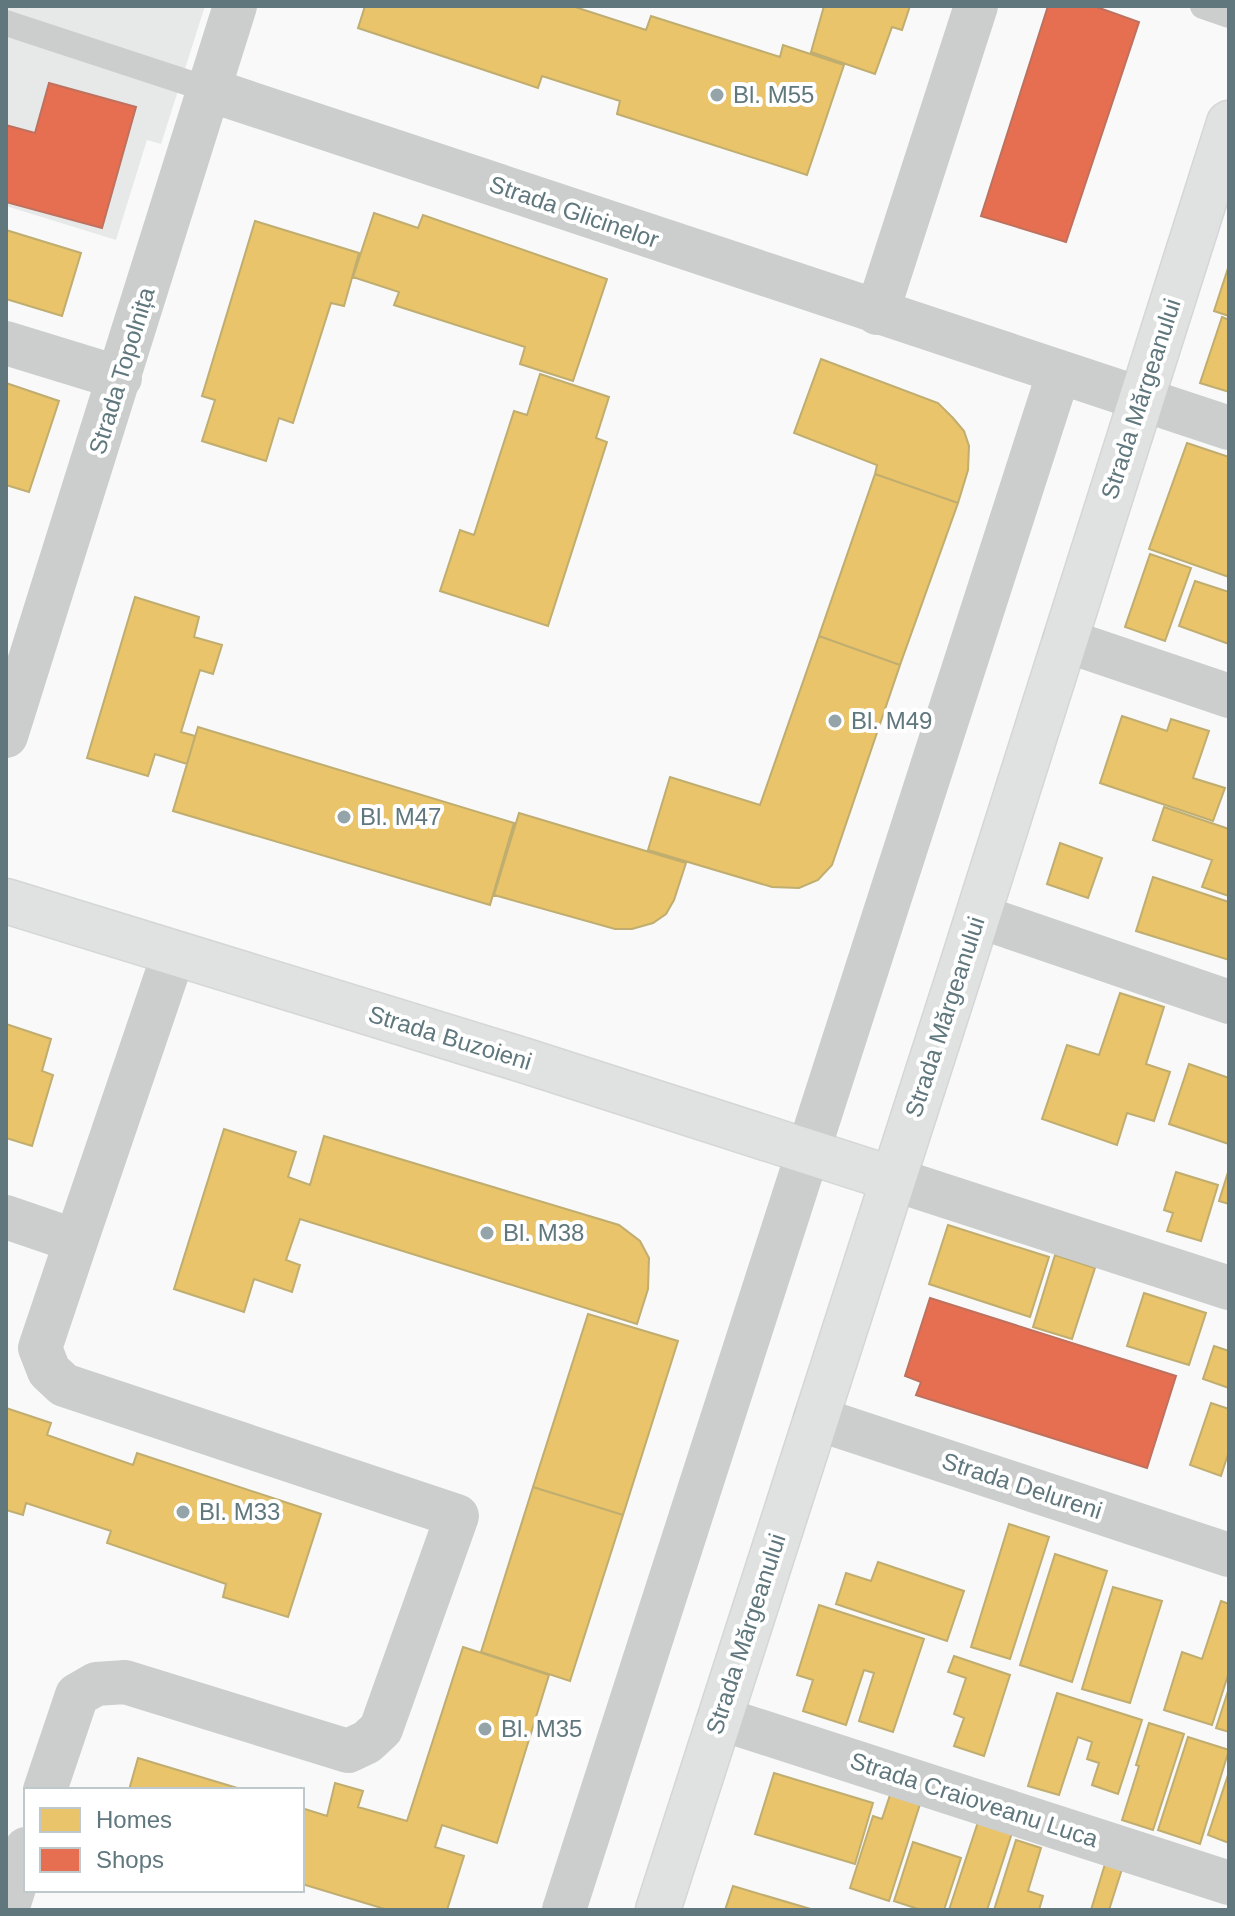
<svg xmlns="http://www.w3.org/2000/svg" width="1235" height="1916" viewBox="0 0 1235 1916" font-family="Helvetica,sans-serif">
  <style>
    .built { fill: #e7e9e9 }
    .homes { fill: #e9c46a; stroke: #c0ad70; stroke-width: 2 }
    .shops { fill: #e76f51; stroke: #be715e; stroke-width: 2 }
    .lines { fill: none; stroke-linecap: round; stroke-linejoin: round }
    .secondary-casing { stroke: #d5d6d7; stroke-width: 47 }
    .lane { stroke: #cccece; stroke-width: 26 }
    .street { stroke: #cccece; stroke-width: 44 }
    .secondary { stroke: #e0e1e1; stroke-width: 44 }
    .poi-dot { fill: #95a4a8; stroke: #fff; stroke-width: 3 }
    .labels { text-anchor: middle; stroke-width: 8; stroke-linejoin: round; paint-order: stroke }
    .poi-label { font-size: 24px; fill: #5f777d; stroke: #fff; text-anchor: start }
    .street-label { font-size: 24px; fill: #5f777d; stroke: #fff }
  </style>
  <rect width="100%" height="100%" fill="#f9f9f9"/>
  <path class="built" d="M6,6H205L161,144L147,140L116,240L6,206Z"/>
  <path class="homes" d="M365,6H572L646,30L651,16L780,57L783,45L844,65L807,175L617,114L620,101L542,76L538,88L358,28Z
    M824,6H910L902,30L892,27L875,74L811,52Z
    M374,213L418,228L423,215L607,279L573,381L520,364L525,347L394,305L399,292L353,277Z
    M255,221L359,253L344,306L331,303L293,423L279,418L266,461L202,441L215,400L202,396Z
    M6,230L81,253L62,316L6,299Z
    M1229,265V316L1214,311Z
    M1222,317L1229,320V392L1200,383Z
    M821,359L938,403L953,418L964,431L969,446L968,470L958,503L875,474L877,465L794,433Z
    M540,374L609,397L596,438L607,442L548,626L440,591L460,530L474,535L514,411L527,415Z
    M6,383L59,401L29,492L6,485Z
    M1187,443L1229,457V577L1149,549Z
    M875,474L958,503L900,665L819,636Z
    M1150,554L1191,568L1165,641L1125,627Z
    M1195,581L1229,592V644L1179,626Z
    M135,597L199,617L194,637L222,645L213,674L200,670L181,732L195,736L187,764L155,754L148,776L87,758Z
    M819,636L900,665L832,865L818,880L799,888L772,887L648,850L670,777L760,805Z
    M1122,716L1167,731L1171,719L1209,731L1193,778L1225,788L1213,821L1100,783Z
    M198,727L514,823L490,905L173,811Z
    M1164,807L1229,829V896L1202,887L1212,860L1153,840Z
    M519,813L686,863L674,900L666,914L653,923L632,929H615L494,895Z
    M1060,843L1102,858L1088,898L1047,884Z
    M1153,877L1229,902V960L1136,931Z
    M1120,993L1164,1007L1146,1064L1170,1072L1154,1121L1127,1113L1117,1145L1042,1119L1067,1045L1099,1055Z
    M6,1024L51,1039L42,1071L53,1075L32,1146L6,1138Z
    M1189,1064L1229,1078V1144L1169,1124Z
    M224,1129L296,1152L288,1177L310,1185L324,1136L619,1225L640,1241L649,1258L648,1289L637,1324L300,1219L286,1260L300,1265L292,1292L254,1279L244,1312L174,1289Z
    M1229,1169V1204L1219,1201Z
    M1176,1172L1218,1185L1201,1241L1167,1231L1173,1213L1164,1210Z
    M948,1225L1049,1257L1030,1317L929,1284Z
    M1055,1255L1095,1268L1072,1339L1033,1327Z
    M1144,1293L1206,1313L1189,1365L1127,1346Z
    M588,1314L678,1341L623,1515L533,1487Z
    M1214,1346L1229,1351V1388L1203,1379Z
    M1211,1403L1229,1409V1451L1221,1476L1190,1465Z
    M6,1408L51,1423L47,1435L133,1465L137,1453L321,1514L288,1617L223,1597L226,1584L107,1543L111,1531L26,1503L23,1515L6,1510Z
    M533,1487L623,1515L570,1681L481,1652Z
    M1009,1524L1049,1537L1010,1659L971,1647Z
    M1055,1554L1107,1571L1072,1682L1020,1665Z
    M878,1562L964,1591L947,1641L836,1604L846,1573L871,1581Z
    M1113,1587L1162,1601L1130,1703L1082,1689Z
    M1221,1601L1229,1604V1672L1212,1725L1164,1710L1182,1652L1202,1659Z
    M819,1605L924,1639L893,1732L859,1721L874,1673L864,1670L846,1725L803,1711L813,1680L797,1675Z
    M463,1647L549,1675L497,1843L442,1825L435,1847L464,1856L447,1910H388L302,1884V1808L327,1816L335,1783L363,1791L358,1807L407,1821Z
    M954,1656L1010,1675L984,1756L954,1746L964,1718L954,1714L966,1678L948,1672Z
    M1229,1688V1732L1216,1728Z
    M1057,1693L1142,1720L1118,1794L1092,1785L1099,1763L1087,1759L1092,1742L1078,1737L1059,1795L1028,1786Z
    M1149,1723L1184,1734L1153,1830L1122,1820L1139,1766L1136,1765Z
    M1188,1737L1229,1750L1200,1844L1158,1830Z
    M138,1758L244,1790H129Z
    M1229,1772V1843L1208,1835Z
    M774,1773L873,1803L855,1864L755,1834Z
    M892,1789L922,1798L889,1901L850,1888L873,1816L882,1819Z
    M978,1822L1012,1833L987,1910H949Z
    M1016,1840L1041,1848L1028,1891L1043,1896L1039,1910H994Z
    M913,1842L961,1858L944,1910H921L894,1901Z
    M1105,1864L1122,1869L1109,1910H1091Z
    M733,1886L814,1910H725Z"/>
  <path class="shops" d="M1048,6H1094L1139,22L1066,242L981,216Z
    M49,83L136,107L102,228L6,202V125L35,133Z
    M930,1298L1176,1376L1147,1468L916,1395L921,1382L905,1376Z"/>
  <g class="lines">
    <defs>
      <path id="secondary" d="M6,901L526,1061L893,1179
        M658,1910L959,975L1229,123"/>
    </defs>
    <use href="#secondary" class="secondary-casing"/>
    <path class="lane" d="M1203,6L1229,15
      M6,23L210,90"/>
    <path class="street" d="M210,90L1229,428
      M877,313L976,6
      M6,343L120,378
      M1064,640L1229,696
      M6,736L235,6
      M978,916L1229,1002
      M893,1179L1229,1288
      M6,1217L76,1241L40,1348L49,1371L64,1385L457,1516L381,1729L367,1742L348,1751L125,1682L96,1684L77,1695L45,1790
      M76,1241L174,953
      M815,1418L1229,1555
      M719,1718L1229,1883
      M7,1910L26,1849
      M564,1910L1059,372"/>
    <use href="#secondary" class="secondary"/>
  </g>
  <g class="poi-dot">
    <circle cx="717" cy="95" r="8"/>
    <circle cx="835" cy="721" r="8"/>
    <circle cx="344" cy="817" r="8"/>
    <circle cx="487" cy="1233" r="8"/>
    <circle cx="183" cy="1512" r="8"/>
    <circle cx="485" cy="1729" r="8"/>
  </g>
  <g class="labels">
    <g class="poi-label">
      <text x="733" y="103">Bl. M55</text>
      <text x="851" y="729">Bl. M49</text>
      <text x="360" y="825">Bl. M47</text>
      <text x="503" y="1241">Bl. M38</text>
      <text x="199" y="1520">Bl. M33</text>
      <text x="501" y="1737">Bl. M35</text>
    </g>
    <g class="street-label">
      <text transform="translate(574 212) rotate(19)" y="8">Strada Glicinelor</text>
      <text transform="translate(122 371) rotate(-73)" y="8">Strada Topolnița</text>
      <text transform="translate(1141 399) rotate(-72)" y="8">Strada Mărgeanului</text>
      <text transform="translate(945 1017) rotate(-72)" y="8">Strada Mărgeanului</text>
      <text transform="translate(450 1038) rotate(17)" y="8">Strada Buzoieni</text>
      <text transform="translate(1022 1486) rotate(18)" y="8">Strada Delureni</text>
      <text transform="translate(746 1634) rotate(-72)" y="8">Strada Mărgeanului</text>
      <text transform="translate(974 1800) rotate(18)" y="8">Strada Craioveanu Luca</text>
    </g>
  </g>
  <rect width="1235" height="1916" fill="none" stroke="#5f777d" stroke-width="16"/>
  <rect x="24" y="1788" width="280" height="104" fill="#ffffff" stroke="#bfc9cb" stroke-width="2"/>
  <rect x="40" y="1808" width="40" height="24" fill="#e9c46a" stroke="#bfc9cb" stroke-width="2"/>
  <text x="96" y="1828" font-size="24" fill="#5f777d">Homes</text>
  <rect x="40" y="1848" width="40" height="24" fill="#e76f51" stroke="#bfc9cb" stroke-width="2"/>
  <text x="96" y="1868" font-size="24" fill="#5f777d">Shops</text>
</svg>
